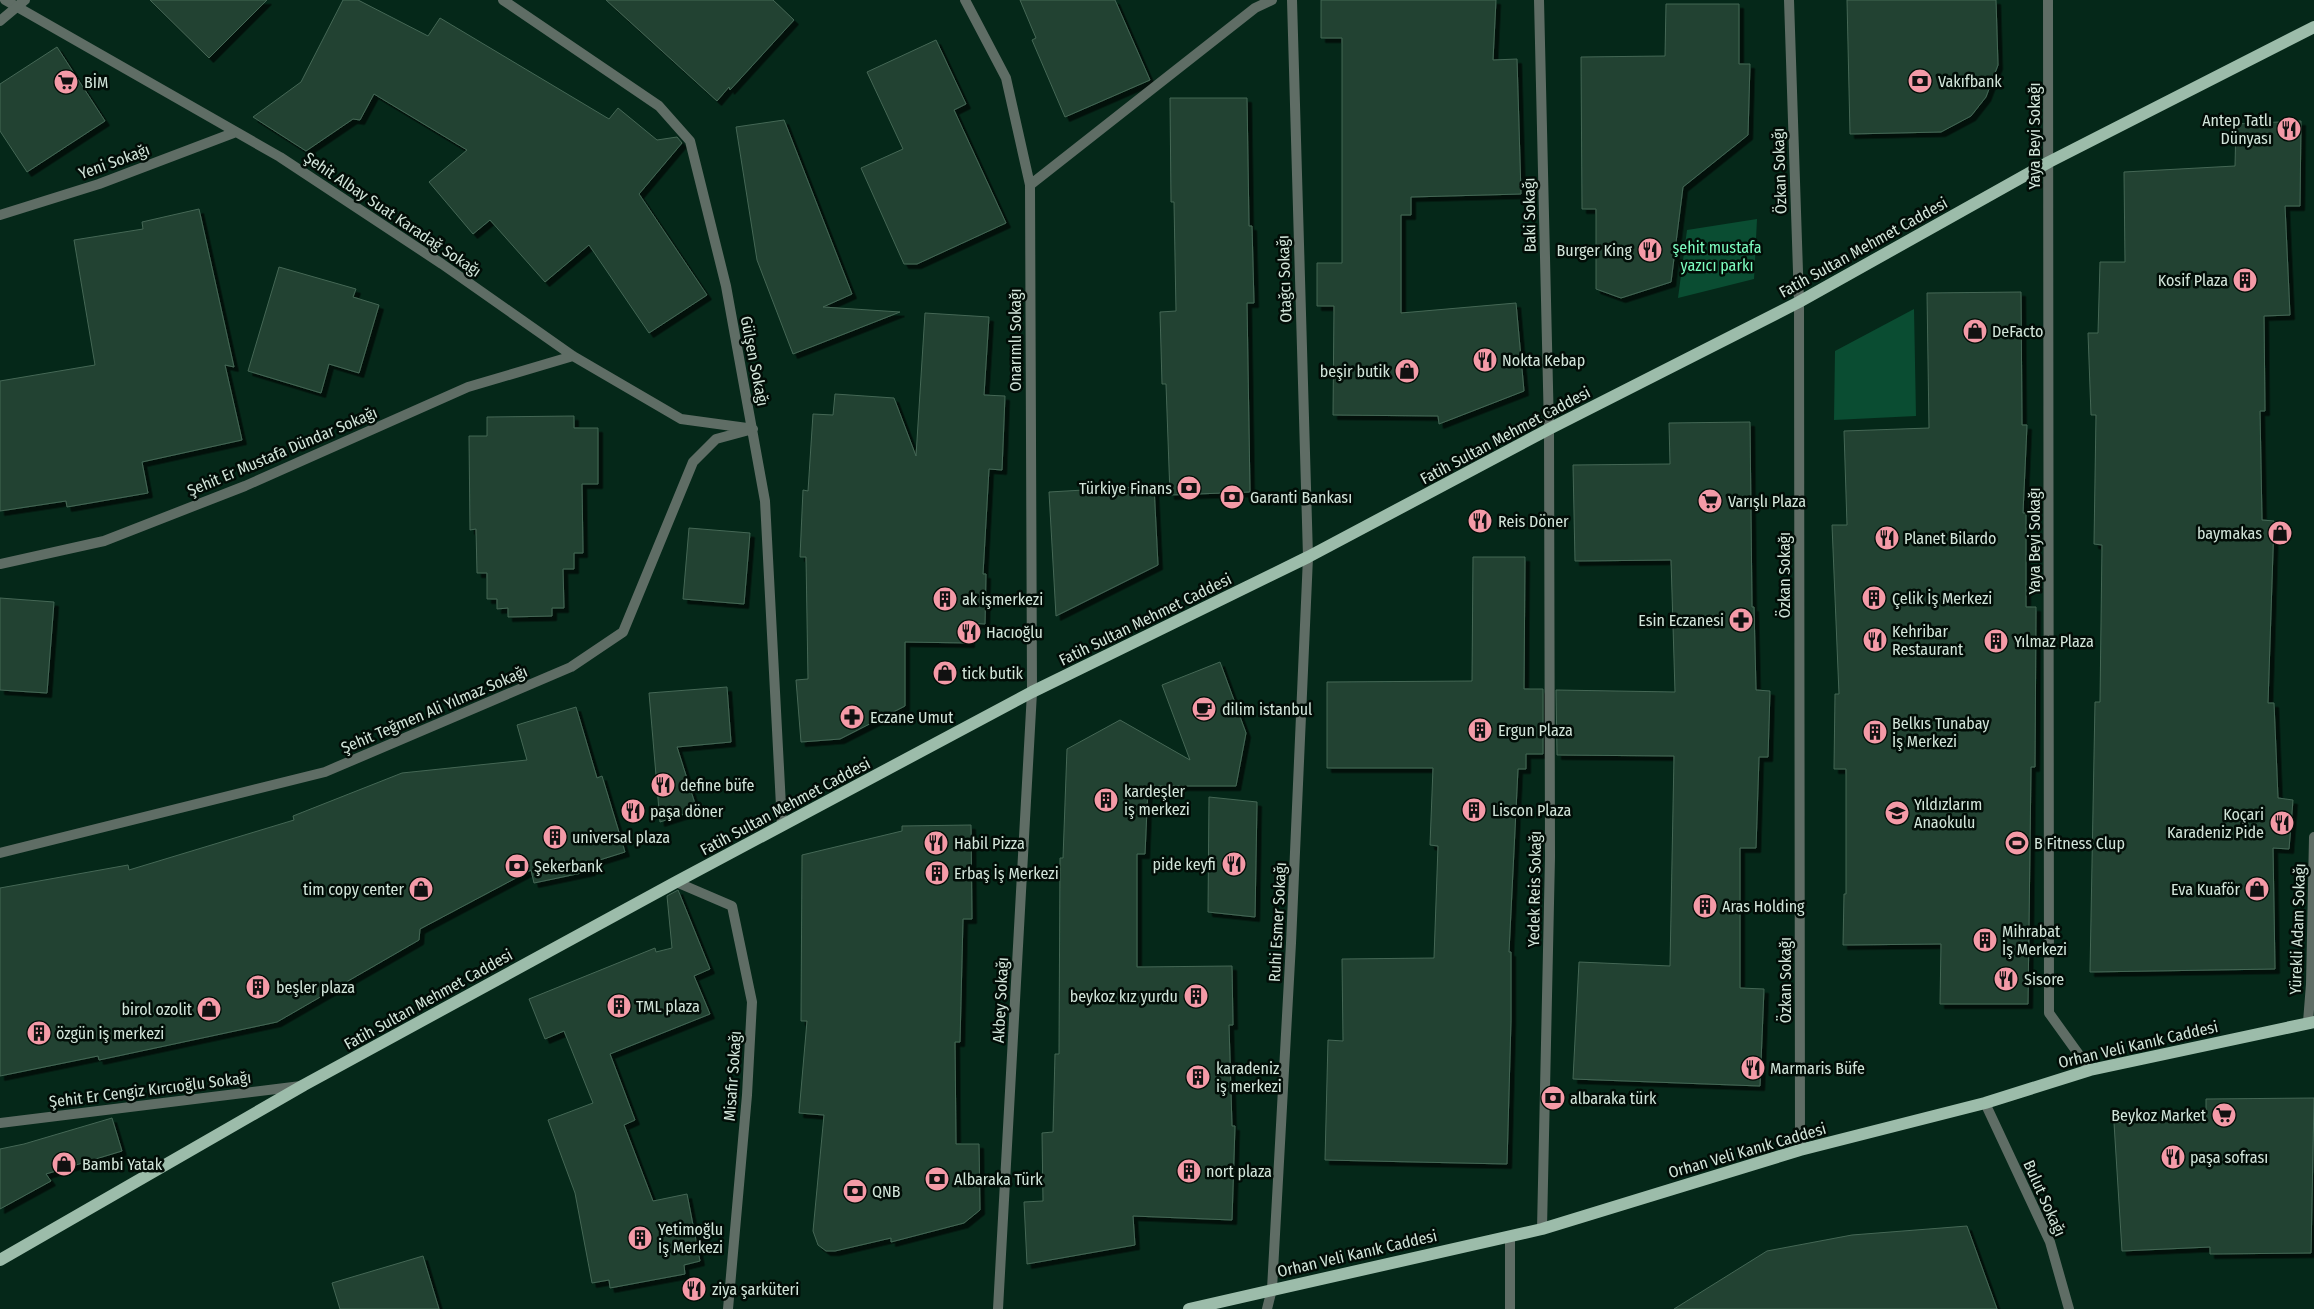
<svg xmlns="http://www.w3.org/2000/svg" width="2314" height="1309" viewBox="0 0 2314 1309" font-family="'Fira Sans Condensed',sans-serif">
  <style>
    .green { fill: #0a4d32 }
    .building { fill: #214232; stroke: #456755; filter: url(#shadow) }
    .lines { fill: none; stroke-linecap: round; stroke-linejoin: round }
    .service { stroke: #5f6d65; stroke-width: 10 }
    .minor { stroke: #5f6d65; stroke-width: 10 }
    .tertiary { stroke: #5f6d65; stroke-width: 10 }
    .primary { stroke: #9cbcaa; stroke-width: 12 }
    .labels { text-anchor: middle; stroke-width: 5; stroke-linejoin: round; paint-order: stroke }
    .poi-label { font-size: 16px; fill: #d2e5da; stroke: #020d07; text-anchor: start }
    .street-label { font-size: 16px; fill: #d2e5da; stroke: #020d07 }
    .park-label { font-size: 16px; fill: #7dfec1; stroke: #020d07 }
  </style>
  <defs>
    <filter id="shadow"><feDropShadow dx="4.5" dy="4.5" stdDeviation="0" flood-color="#0009"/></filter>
  </defs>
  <rect width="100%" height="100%" fill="#052819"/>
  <path class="green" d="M1757,219L1754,279L1678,298L1687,230Z
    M1914,309L1916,416L1834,420L1835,351Z"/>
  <path class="building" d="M150,0H267L209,58Z
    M343,0H358L428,36L440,18L609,119L618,108L657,140L677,137L682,143L639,194L707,295L649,333L589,245L545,282L490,220L473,234L429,182L467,150L374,94L360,120L353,119L306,151L253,117L301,82Z
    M606,0H773L794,20L730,90L729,87L717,101Z
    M1020,0H1115L1150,80L1065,117L1032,40L1036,38Z
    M1321,0H1496L1493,60L1517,59L1521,194L1411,197V215H1401V313L1516,303L1524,391L1439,424L1438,416L1333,415L1334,306H1317V263H1342V38H1321Z
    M1847,0H1996L1998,65L1986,97L1971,116L1941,132L1850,134Z
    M1666,4H1739V64H1750L1748,135L1683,187L1671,282L1621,298L1596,289V209H1582L1581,57L1665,56Z
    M936,40L966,104L954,110L1006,223L917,264H904L861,168L903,149L867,72Z
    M57,47L105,121L27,172L0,131V84Z
    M1170,98H1247L1249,226H1252L1254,303H1247L1250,492L1170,495L1166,384H1162L1160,312L1176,311L1174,202H1171Z
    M784,120L852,294L823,307L900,312L793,354L757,260L736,127Z
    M2301,121L2300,206H2285L2290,315L2264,316L2265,411H2260L2262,520L2274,521L2268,703H2274L2278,798L2293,800L2289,849L2273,848L2275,969L2090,972L2095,702H2100L2102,545L2094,544L2096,415H2091L2088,333H2098L2100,262H2125L2124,172L2235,166L2236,124Z
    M199,209L234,367L225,365L242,440L142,462L148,493L67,507L66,501L0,511V381L95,365L74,240L143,229L142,222Z
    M279,267L356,289L353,297L379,305L359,373L329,364L321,393L248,371Z
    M2021,292L2022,425H2027L2023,513H2026V607H2036L2035,767H2031L2028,1004H1940L1941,944L1843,945L1844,894H1846V769H1834L1835,694H1839L1832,525H1847L1844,431L1929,428L1927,293Z
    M925,313L989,317L984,395L1005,396L1002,470L989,469L983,574H986L985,624L970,623V643L905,642V706L840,739L801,742L796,680L808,679L806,557H800L803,490L808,491L813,414L833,415L835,394L894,398L916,456Z
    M574,416V428H598V484H582L583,553H574V569H563L564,608H552V616L508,617V608L497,609V599H487V573H477L476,529L470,530L469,436H487V417Z
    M1750,422L1752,607H1754L1756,690L1770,691L1768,757H1759L1756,848H1740V988L1764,989L1760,1086L1573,1079L1579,962L1670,966L1674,756L1557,755L1556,690L1675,692L1671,560L1575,561L1573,465L1670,464L1669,423Z
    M1154,486L1158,565L1056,616L1049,492Z
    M689,528L750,533L744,604L683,599Z
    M1473,557H1525L1524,689H1543V754H1526V769H1518L1509,952H1511V1020L1507,1164L1325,1160L1328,1040L1343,1041L1342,959L1434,958L1438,846L1430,845L1433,768H1327V682L1472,681Z
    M0,598L54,602L47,693L0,690Z
    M1220,662L1246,733L1236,786H1148L1145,854H1137V967L1232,966L1233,1025H1229L1232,1126H1235L1232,1220L1133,1216L1135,1245L1027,1264L1024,1202L1043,1201L1042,1133L1053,1132L1055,1054H1059L1060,858H1063L1067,749L1120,720L1190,760L1162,685Z
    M727,687L731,742L677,747L697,810L660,822L649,693Z
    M576,707L597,778L602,776L625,852L590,863L591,871L534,883L531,870L420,929L419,940L277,1022L99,1060L98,1056L0,1076V888L128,865L129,870L294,820L293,816L402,773L527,760L517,725Z
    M1209,797L1257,802L1255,917L1208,912Z
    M971,825L972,919H963L960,1042H955L956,1144H979L980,1210L964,1223L891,1242V1238L835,1251H826L818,1245L813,1231L824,1115L799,1113L807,1021H801L802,855L902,831V826Z
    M678,890L710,969L694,976L710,1014L610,1054L635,1120L624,1125L653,1201L687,1194L700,1261L684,1265L685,1274L610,1288L609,1280L592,1283L575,1193L548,1120L593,1103L564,1031L545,1039L529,999L655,948L656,952L672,948L667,896Z
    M2314,1098L2311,1253L2210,1254V1247L2122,1251L2114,1123L2206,1113V1099Z
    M112,1118L122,1151L46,1174L51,1181L0,1209V1149L24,1144Z
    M1967,1226L1997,1309H1674L1767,1251L1852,1235Z
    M423,1256L439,1309H340L332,1283Z"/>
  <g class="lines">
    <path class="service" d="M1267,1309L1272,1289"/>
    <path class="minor" d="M5,0L280,157L442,264L573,356L681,419L747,428
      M503,0L659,106L690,141L726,286L765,501L782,825
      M965,0L1006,78L1030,185L1032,692L998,1309
      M1539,0L1549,429L1550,857L1542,1229
      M1789,0L1799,302L1800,1150
      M2048,0L2049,1013L2090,1070
      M1030,185L1255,8L1272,0
      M0,215L99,184L236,132
      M0,564L104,541L245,486L468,387L573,356
      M0,853L325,772L571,667L623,632L693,462L716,439L753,429
      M676,882L732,906L752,1002L747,1095L728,1309
      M2308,1022L2311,984L2314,837
      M1985,1103L2050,1242L2069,1309
      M0,1123L301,1086
      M1272,1289L1291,943L1308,557L1292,0
      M1510,1309V1236"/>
    <path class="tertiary" d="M0,21L25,0"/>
    <path class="primary" d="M0,1260L304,1085L676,882L1032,692L1308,557L1549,429L1799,302L2049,162L2314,27
      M1189,1309L1542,1229L1800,1150L1985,1103L2090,1070L2314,1022"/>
  </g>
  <defs>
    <symbol id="bank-disc" viewBox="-11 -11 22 22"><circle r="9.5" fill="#f49aa7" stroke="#020d07"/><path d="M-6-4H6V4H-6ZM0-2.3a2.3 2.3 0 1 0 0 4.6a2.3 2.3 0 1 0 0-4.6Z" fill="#111"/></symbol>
    <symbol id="supermarket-disc" viewBox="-11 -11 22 22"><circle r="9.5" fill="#f49aa7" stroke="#020d07"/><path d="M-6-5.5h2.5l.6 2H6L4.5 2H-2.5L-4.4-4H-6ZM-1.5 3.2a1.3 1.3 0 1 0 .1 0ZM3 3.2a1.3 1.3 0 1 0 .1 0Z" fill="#111"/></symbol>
    <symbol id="restaurant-disc" viewBox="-11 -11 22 22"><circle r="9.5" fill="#f49aa7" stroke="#020d07"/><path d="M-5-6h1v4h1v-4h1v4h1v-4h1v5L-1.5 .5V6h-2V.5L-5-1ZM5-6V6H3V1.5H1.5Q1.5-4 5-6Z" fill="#111"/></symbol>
    <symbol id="building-disc" viewBox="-11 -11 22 22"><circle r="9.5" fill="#f49aa7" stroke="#020d07"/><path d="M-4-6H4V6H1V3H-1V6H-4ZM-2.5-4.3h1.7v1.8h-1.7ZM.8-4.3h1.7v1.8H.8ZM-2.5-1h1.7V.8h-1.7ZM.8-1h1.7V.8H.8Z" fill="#111"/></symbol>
    <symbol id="shop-disc" viewBox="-11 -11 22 22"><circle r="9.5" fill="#f49aa7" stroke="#020d07"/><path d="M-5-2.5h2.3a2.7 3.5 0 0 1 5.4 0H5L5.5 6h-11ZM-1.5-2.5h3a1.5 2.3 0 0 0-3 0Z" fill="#111"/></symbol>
    <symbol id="pharmacy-disc" viewBox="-11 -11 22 22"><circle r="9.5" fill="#f49aa7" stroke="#020d07"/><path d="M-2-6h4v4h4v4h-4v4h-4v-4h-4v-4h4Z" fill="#111"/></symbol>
    <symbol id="cafe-disc" viewBox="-11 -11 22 22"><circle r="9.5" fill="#f49aa7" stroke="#020d07"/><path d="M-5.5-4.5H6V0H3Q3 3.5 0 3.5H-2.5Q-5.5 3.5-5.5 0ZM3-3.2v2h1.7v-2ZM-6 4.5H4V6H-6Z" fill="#111"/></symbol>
    <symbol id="school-disc" viewBox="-11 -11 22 22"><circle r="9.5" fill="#f49aa7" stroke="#020d07"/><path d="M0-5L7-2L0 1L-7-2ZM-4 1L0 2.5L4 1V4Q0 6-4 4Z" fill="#111"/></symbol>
    <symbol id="stadium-disc" viewBox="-11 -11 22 22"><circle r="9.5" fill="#f49aa7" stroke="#020d07"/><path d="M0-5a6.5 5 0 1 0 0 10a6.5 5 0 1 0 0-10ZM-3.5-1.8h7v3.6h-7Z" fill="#111"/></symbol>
  </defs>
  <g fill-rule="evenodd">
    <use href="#bank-disc" x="1906" y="67" width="28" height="28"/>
    <use href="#supermarket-disc" x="52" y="68" width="28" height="28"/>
    <use href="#restaurant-disc" x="2275" y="115" width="28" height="28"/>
    <use href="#restaurant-disc" x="1636" y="236" width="28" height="28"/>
    <use href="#building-disc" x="2231" y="266" width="28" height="28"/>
    <use href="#shop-disc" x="1961" y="317" width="28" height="28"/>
    <use href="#restaurant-disc" x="1471" y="346" width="28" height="28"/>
    <use href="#shop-disc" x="1393" y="357" width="28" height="28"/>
    <use href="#bank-disc" x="1175" y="474" width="28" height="28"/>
    <use href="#bank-disc" x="1218" y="483" width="28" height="28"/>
    <use href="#supermarket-disc" x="1696" y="487" width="28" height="28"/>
    <use href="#restaurant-disc" x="1466" y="507" width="28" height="28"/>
    <use href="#shop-disc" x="2266" y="519" width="28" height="28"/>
    <use href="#restaurant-disc" x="1873" y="524" width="28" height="28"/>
    <use href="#building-disc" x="1860" y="584" width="28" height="28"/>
    <use href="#building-disc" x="931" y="585" width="28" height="28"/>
    <use href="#pharmacy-disc" x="1727" y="606" width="28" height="28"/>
    <use href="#restaurant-disc" x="955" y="618" width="28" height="28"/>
    <use href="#restaurant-disc" x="1861" y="626" width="28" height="28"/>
    <use href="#building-disc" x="1982" y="627" width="28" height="28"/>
    <use href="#shop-disc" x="931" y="659" width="28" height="28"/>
    <use href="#cafe-disc" x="1190" y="695" width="28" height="28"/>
    <use href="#pharmacy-disc" x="838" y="703" width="28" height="28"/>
    <use href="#building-disc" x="1466" y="716" width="28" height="28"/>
    <use href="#building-disc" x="1861" y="718" width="28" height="28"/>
    <use href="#restaurant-disc" x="649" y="771" width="28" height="28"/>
    <use href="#building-disc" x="1092" y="786" width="28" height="28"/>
    <use href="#building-disc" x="1460" y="796" width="28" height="28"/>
    <use href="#restaurant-disc" x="619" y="797" width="28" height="28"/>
    <use href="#school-disc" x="1883" y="799" width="28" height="28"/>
    <use href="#restaurant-disc" x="2268" y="809" width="28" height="28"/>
    <use href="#building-disc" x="541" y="823" width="28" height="28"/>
    <use href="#restaurant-disc" x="922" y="829" width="28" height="28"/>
    <use href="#stadium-disc" x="2003" y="829" width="28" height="28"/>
    <use href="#restaurant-disc" x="1220" y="850" width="28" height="28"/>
    <use href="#bank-disc" x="503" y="852" width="28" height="28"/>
    <use href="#building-disc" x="923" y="859" width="28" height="28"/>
    <use href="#shop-disc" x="407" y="875" width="28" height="28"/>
    <use href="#shop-disc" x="2243" y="875" width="28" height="28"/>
    <use href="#building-disc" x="1691" y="892" width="28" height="28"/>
    <use href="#building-disc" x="1971" y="926" width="28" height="28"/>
    <use href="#restaurant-disc" x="1992" y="965" width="28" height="28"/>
    <use href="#building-disc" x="244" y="973" width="28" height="28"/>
    <use href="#building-disc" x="1182" y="982" width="28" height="28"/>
    <use href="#building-disc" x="605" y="992" width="28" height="28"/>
    <use href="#shop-disc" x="195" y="995" width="28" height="28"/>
    <use href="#building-disc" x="25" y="1019" width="28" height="28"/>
    <use href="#restaurant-disc" x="1739" y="1054" width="28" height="28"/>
    <use href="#building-disc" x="1184" y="1063" width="28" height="28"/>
    <use href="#bank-disc" x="1539" y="1084" width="28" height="28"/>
    <use href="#supermarket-disc" x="2210" y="1101" width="28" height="28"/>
    <use href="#restaurant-disc" x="2159" y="1143" width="28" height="28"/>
    <use href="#shop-disc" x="50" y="1150" width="28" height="28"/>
    <use href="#building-disc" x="1175" y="1157" width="28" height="28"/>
    <use href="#bank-disc" x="923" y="1165" width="28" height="28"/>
    <use href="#bank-disc" x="841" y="1177" width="28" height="28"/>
    <use href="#building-disc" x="626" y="1224" width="28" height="28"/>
    <use href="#restaurant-disc" x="680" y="1275" width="28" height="28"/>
  </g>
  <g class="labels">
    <g class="poi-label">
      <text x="1938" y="87">Vakıfbank</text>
      <text x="84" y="88">BİM</text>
      <text x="2272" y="126" text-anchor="end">Antep Tatlı<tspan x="2272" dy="18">Dünyası</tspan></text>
      <text x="1632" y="256" text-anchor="end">Burger King</text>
      <text x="2228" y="286" text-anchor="end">Kosif Plaza</text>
      <text x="1992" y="337">DeFacto</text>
      <text x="1502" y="366">Nokta Kebap</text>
      <text x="1390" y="377" text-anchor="end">beşir butik</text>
      <text x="1172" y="494" text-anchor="end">Türkiye Finans</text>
      <text x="1250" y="503">Garanti Bankası</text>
      <text x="1728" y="507">Varışlı Plaza</text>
      <text x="1498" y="527">Reis Döner</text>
      <text x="2262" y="539" text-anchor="end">baymakas</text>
      <text x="1904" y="544">Planet Bilardo</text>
      <text x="1892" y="604">Çelik İş Merkezi</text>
      <text x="962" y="605">ak işmerkezi</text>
      <text x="1724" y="626" text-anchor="end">Esin Eczanesi</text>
      <text x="1892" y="637">Kehribar<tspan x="1892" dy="18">Restaurant</tspan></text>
      <text x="986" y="638">Hacıoğlu</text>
      <text x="2014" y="647">Yılmaz Plaza</text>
      <text x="962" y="679">tick butik</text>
      <text x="1222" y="715">dilim istanbul</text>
      <text x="870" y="723">Eczane Umut</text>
      <text x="1892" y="729">Belkıs Tunabay<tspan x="1892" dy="18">İş Merkezi</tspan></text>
      <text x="1498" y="736">Ergun Plaza</text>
      <text x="680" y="791">define büfe</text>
      <text x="1124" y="797">kardeşler<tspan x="1124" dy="18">iş merkezi</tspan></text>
      <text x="1914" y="810">Yıldızlarım<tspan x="1914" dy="18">Anaokulu</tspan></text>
      <text x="1492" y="816">Liscon Plaza</text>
      <text x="650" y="817">paşa döner</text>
      <text x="2264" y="820" text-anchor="end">Koçari<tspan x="2264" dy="18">Karadeniz Pide</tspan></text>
      <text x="572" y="843">universal plaza</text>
      <text x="954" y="849">Habil Pizza</text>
      <text x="2034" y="849">B Fitness Clup</text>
      <text x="1216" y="870" text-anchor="end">pide keyfi</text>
      <text x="534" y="872">Şekerbank</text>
      <text x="954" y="879">Erbaş İş Merkezi</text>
      <text x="404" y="895" text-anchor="end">tim copy center</text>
      <text x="2240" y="895" text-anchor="end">Eva Kuaför</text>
      <text x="1722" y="912">Aras Holding</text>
      <text x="2002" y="937">Mihrabat<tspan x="2002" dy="18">İş Merkezi</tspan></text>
      <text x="2024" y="985">Sisore</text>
      <text x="276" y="993">beşler plaza</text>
      <text x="1178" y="1002" text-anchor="end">beykoz kız yurdu</text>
      <text x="636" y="1012">TML plaza</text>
      <text x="192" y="1015" text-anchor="end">birol ozolit</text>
      <text x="56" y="1039">özgün iş merkezi</text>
      <text x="1216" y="1074">karadeniz<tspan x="1216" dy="18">iş merkezi</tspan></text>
      <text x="1770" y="1074">Marmaris Büfe</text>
      <text x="1570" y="1104">albaraka türk</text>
      <text x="2206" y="1121" text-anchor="end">Beykoz Market</text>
      <text x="2190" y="1163">paşa sofrası</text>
      <text x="82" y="1170">Bambi Yatak</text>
      <text x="1206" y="1177">nort plaza</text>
      <text x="954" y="1185">Albaraka Türk</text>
      <text x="872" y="1197">QNB</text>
      <text x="658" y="1235">Yetimoğlu<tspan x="658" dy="18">İş Merkezi</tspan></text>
      <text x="712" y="1295">ziya şarküteri</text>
    </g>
    <g class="street-label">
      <text transform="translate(2034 136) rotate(-90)" y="6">Yaya Beyi Sokağı</text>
      <text transform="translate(114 161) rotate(-20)" y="6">Yeni Sokağı</text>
      <text transform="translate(1779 171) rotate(-92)" y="6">Özkan Sokağı</text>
      <text transform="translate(393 214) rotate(34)" y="6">Şehit Albay Suat Karadağ Sokağı</text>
      <text transform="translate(1529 215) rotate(-91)" y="6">Baki Sokağı</text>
      <text transform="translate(1863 247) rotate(-29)" y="6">Fatih Sultan Mehmet Caddesi</text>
      <text transform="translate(1284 279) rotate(-92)" y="6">Otağcı Sokağı</text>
      <text transform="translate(1015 340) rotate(-90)" y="6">Onarımlı Sokağı</text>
      <text transform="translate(755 361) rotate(79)" y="6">Gülşen Sokağı</text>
      <text transform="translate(1505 435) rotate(-28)" y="6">Fatih Sultan Mehmet Caddesi</text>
      <text transform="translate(282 451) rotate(-23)" y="6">Şehit Er Mustafa Dündar Sokağı</text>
      <text transform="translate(2034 541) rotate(-90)" y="6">Yaya Beyi Sokağı</text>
      <text transform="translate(1784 575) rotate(-90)" y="6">Özkan Sokağı</text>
      <text transform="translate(1145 619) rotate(-26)" y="6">Fatih Sultan Mehmet Caddesi</text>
      <text transform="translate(434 709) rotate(-23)" y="6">Şehit Teğmen Ali Yılmaz Sokağı</text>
      <text transform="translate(785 806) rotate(-28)" y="6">Fatih Sultan Mehmet Caddesi</text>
      <text transform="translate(1534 889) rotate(-89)" y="6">Yedek Reis Sokağı</text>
      <text transform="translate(1277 922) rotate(-87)" y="6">Ruhi Esmer Sokağı</text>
      <text transform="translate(2297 929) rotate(-88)" y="6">Yürekli Adam Sokağı</text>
      <text transform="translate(1785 980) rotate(-90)" y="6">Özkan Sokağı</text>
      <text transform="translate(428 999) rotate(-29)" y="6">Fatih Sultan Mehmet Caddesi</text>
      <text transform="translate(1000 1000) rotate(-87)" y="6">Akbey Sokağı</text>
      <text transform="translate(2138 1044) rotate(-13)" y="6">Orhan Veli Kanık Caddesi</text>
      <text transform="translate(732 1076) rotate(-86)" y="6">Misafir Sokağı</text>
      <text transform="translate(150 1089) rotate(-7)" y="6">Şehit Er Cengiz Kırcıoğlu Sokağı</text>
      <text transform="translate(1747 1150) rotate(-16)" y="6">Orhan Veli Kanık Caddesi</text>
      <text transform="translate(2045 1198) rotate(66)" y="6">Bulut Sokağı</text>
      <text transform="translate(1357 1253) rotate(-13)" y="6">Orhan Veli Kanık Caddesi</text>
    </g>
    <g class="park-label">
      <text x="1717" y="253">şehit mustafa<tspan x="1717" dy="18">yazıcı parkı</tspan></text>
    </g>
  </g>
</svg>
